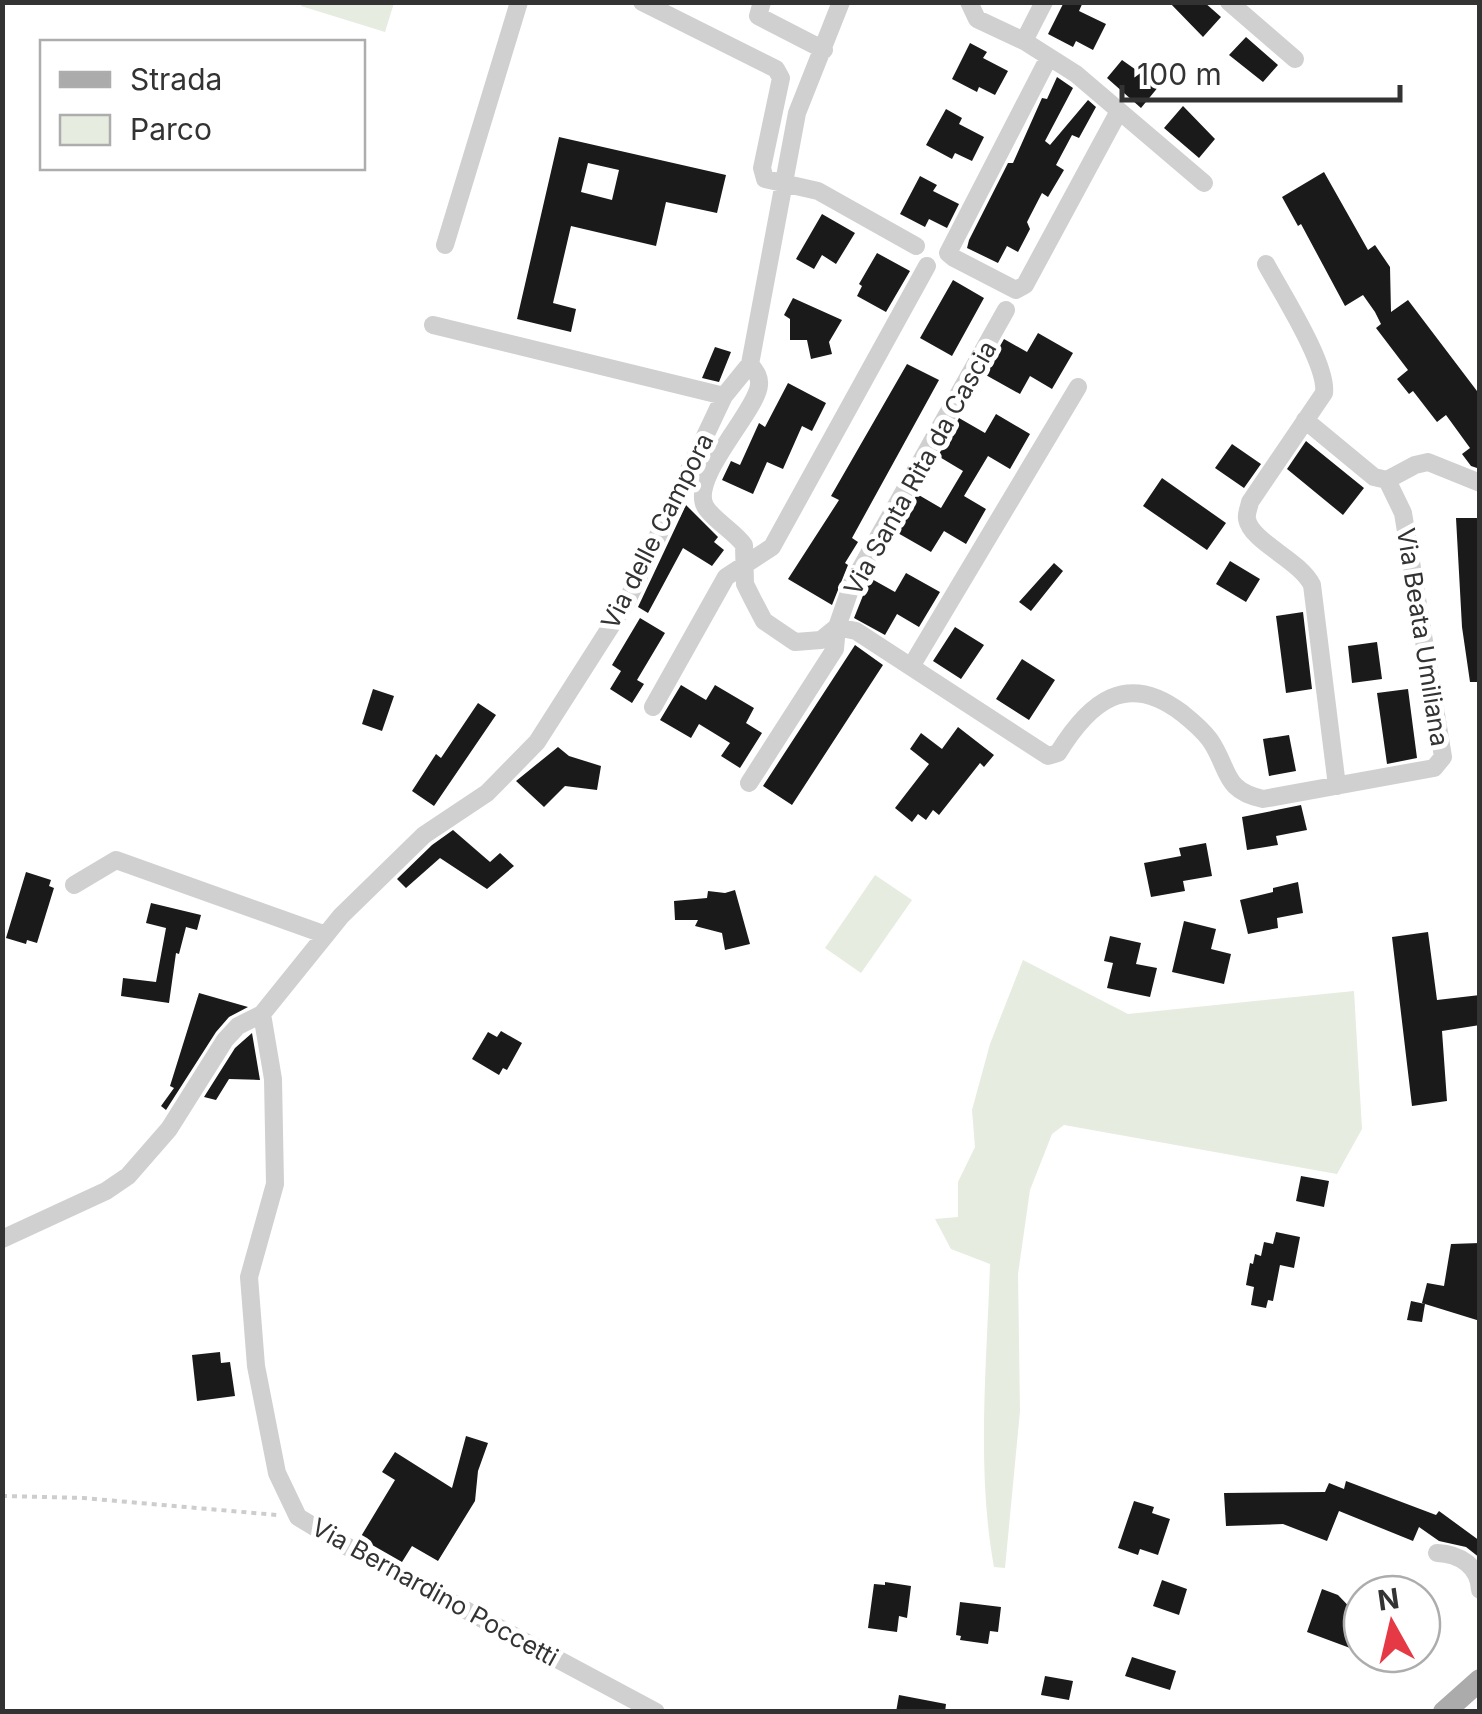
<svg xmlns="http://www.w3.org/2000/svg" width="1482" height="1714" viewBox="0 0 1482 1714" font-family="Inter,sans-serif">
  <style>
    .green { fill: #e6ecdf }
    .building { fill: #1a1a1a; fill-rule: evenodd }
    .lines { fill: none; stroke-linecap: round; stroke-linejoin: round }
    .path { stroke: #cdcdcd; stroke-width: 4; stroke-dasharray: 5 5; stroke-linecap: butt }
    .minor { stroke: #d0d0d0; stroke-width: 18 }
    .major { stroke: #ababab; stroke-width: 22 }
    .labels { text-anchor: middle; stroke-width: 10; stroke-linejoin: round; paint-order: stroke }
    .street-label { font-size: 25px; fill: #333; stroke: #fff }
  </style>
  <rect width="100%" height="100%" fill="#fff"/>
  <path class="green" d="M302,3L394,2V3L385,32L301,6Z
    M875,875L912,900L861,973L825,948Z
    M1023,960L1128,1014L1354,991L1362,1129L1337,1174L1064,1125L1052,1134L1030,1190L1018,1274L1020,1411L1005,1568L994,1567C976,1469 987,1363 990,1264L951,1249L935,1219L958,1217V1182L975,1147L972,1110L990,1044Z"/>
  <path class="building" d="M1064,2H1083L1079,11L1106,24L1093,50L1076,41L1073,47L1048,34Z
    M1169,2H1204L1221,17L1203,37Z
    M1246,37L1278,65L1263,82L1229,55Z
    M970,43L987,52L983,58L1008,71L995,95L979,87L977,92L952,79Z
    M1122,60L1159,86L1141,108L1107,78Z
    M1057,77L1073,88L1045,141L1050,145L1088,100L1096,107L1079,138L1072,135L1056,165L1064,170L1048,197L1042,193L1027,222L1030,229L1018,252L1007,246L998,263L967,248L969,240L1008,163H1013L1042,98L1047,99Z
    M1183,106L1215,139L1199,158L1164,128Z
    M946,109L962,118L959,124L984,137L972,161L955,153L952,159L926,145Z
    M559,137L726,175L717,213L666,202L656,246L571,226L553,303L576,309L571,332L517,319ZM588,163L619,170L612,200L581,192Z
    M1324,172L1368,250L1375,245L1390,267L1391,312L1408,300L1480,395V469L1471,466L1462,454L1470,448L1446,415L1437,422L1413,391L1409,394L1397,379L1408,370L1376,328L1381,324L1375,312L1363,295L1345,306L1301,224L1298,226L1282,197Z
    M920,176L937,185L933,191L959,204L947,228L929,219L925,227L900,214Z
    M822,214L855,233L836,264L822,255L814,269L796,259Z
    M877,253L910,271L886,312L857,296L862,286L859,284Z
    M953,280L984,298L952,356L920,338Z
    M793,298L842,320L829,342L832,354L811,359L807,340H790V319L784,315Z
    M1038,333L1073,353L1052,389L1030,376L1020,394L984,374L1004,339L1027,352Z
    M715,347L731,352L719,382L702,378Z
    M907,364L939,380L852,538L858,542L845,563L848,565L832,605L788,579L839,500L831,496Z
    M788,383L826,403L812,431L802,426L783,469L767,462L753,494L722,480L731,461L740,465L759,423L765,427Z
    M996,414L1030,434L1010,469L988,456L964,496L986,509L966,544L944,531L931,552L896,532L917,494L941,508L963,471L938,456L959,418L985,433Z
    M1306,441L1364,488L1343,515L1287,469Z
    M1232,444L1261,464L1244,488L1215,468Z
    M1162,478L1226,523L1207,550L1143,506Z
    M686,505L718,537L714,542L724,550L712,566L683,548L648,613L638,607Z
    M1456,518H1480V682H1470L1462,627Z
    M1230,561L1260,579L1246,602L1216,584Z
    M1054,563L1063,571L1031,611L1019,602Z
    M906,573L940,592L919,627L897,614L885,635L854,618L870,578L895,592Z
    M1303,612L1312,689L1286,693L1276,616Z
    M640,618L665,633L637,680L644,684L632,703L610,689L621,671L612,665Z
    M955,627L984,645L961,679L933,661Z
    M1377,642L1382,679L1352,683L1348,646Z
    M855,645L883,665L792,805L763,786Z
    M1022,659L1055,680L1029,720L996,699Z
    M681,685L706,700L715,685L754,708L746,723L762,733L740,768L721,756L730,743L699,724L691,738L660,720Z
    M373,689L394,696L382,731L362,724Z
    M1408,689L1417,758L1387,764L1377,693Z
    M478,703L496,715L434,806L412,791L436,754L441,758Z
    M958,727L994,755L984,767L980,763L939,815L933,810L926,820L918,814L912,822L895,808L929,764L910,749L921,733L942,749Z
    M1289,735L1296,771L1269,776L1263,739Z
    M558,747L569,756L601,766L597,790L565,786L544,807L516,781Z
    M1301,805L1307,830L1276,836L1278,845L1247,850L1242,817Z
    M453,830L490,862L500,853L514,866L487,889L440,858L406,888L397,879L432,845Z
    M1206,843L1212,876L1183,881L1185,891L1151,897L1144,863L1181,856L1179,848Z
    M26,872L51,880L49,886L54,888L37,943L27,940L26,944L6,938Z
    M1298,882L1303,913L1277,918L1278,928L1248,934L1240,900L1273,892V888Z
    M735,890L750,944L725,950L722,933L695,926L698,920H675L674,901L707,898L708,891L725,893Z
    M151,903L201,915L197,930L186,927L179,954L176,953L169,1003L121,996L123,978L156,982L166,928L146,923Z
    M1184,921L1216,929L1211,949L1231,954L1224,984L1172,972Z
    M1428,932L1437,1000L1480,995V1025L1442,1031L1447,1101L1412,1106L1392,937Z
    M1110,936L1141,943L1136,964L1157,968L1150,997L1107,988L1113,963L1104,961Z
    M199,993L248,1007L229,1017L216,1032L166,1110L161,1106L174,1088L170,1086Z
    M501,1031L522,1043L507,1070L503,1068L499,1075L472,1059L488,1032L497,1037Z
    M252,1033L260,1080L229,1079L216,1100L204,1097L235,1048Z
    M1301,1176L1329,1181L1324,1207L1296,1201Z
    M1276,1232L1300,1237L1294,1268L1280,1265L1273,1301L1268,1300L1266,1308L1251,1305L1254,1287L1246,1285L1250,1263L1253,1264L1255,1254L1261,1256L1264,1242L1273,1244Z
    M1480,1243V1321L1425,1304L1422,1322L1407,1320L1411,1301L1425,1304L1422,1303L1427,1283L1444,1286L1451,1244Z
    M220,1352L221,1363L230,1362L235,1396L197,1401L192,1355Z
    M466,1436L488,1443L478,1471L475,1501L438,1561L412,1546L402,1562L360,1538L395,1480L382,1472L395,1452L452,1488Z
    M1346,1481L1436,1515L1439,1511L1480,1541V1558L1466,1547L1439,1541L1419,1527L1413,1541L1339,1511L1327,1541L1283,1524L1226,1526L1224,1493L1325,1492L1329,1483L1344,1489Z
    M1134,1501L1154,1507L1152,1513L1170,1519L1158,1555L1140,1549L1138,1555L1118,1548Z
    M1162,1580L1187,1589L1179,1615L1153,1606Z
    M885,1582L911,1586L907,1618L899,1616L897,1632L868,1628L874,1584L885,1585Z
    M1322,1589L1338,1595L1362,1620V1640L1354,1636L1350,1648L1307,1632Z
    M960,1602L1001,1607L998,1632L990,1631L988,1644L960,1640L961,1636L956,1635Z
    M1132,1657L1176,1671L1170,1690L1125,1676Z
    M1045,1676L1073,1681L1069,1700L1041,1695Z
    M899,1695L946,1704L945,1712H896Z"/>
  <g class="lines">
    <path class="path" d="M2,1496L83,1498L277,1515"/>
    <path class="minor" d="M642,2L776,69L781,78L762,168L765,179L818,191L916,246
      M762,2L758,16L824,50
      M969,2L977,19L1024,41L1076,74L1204,183
      M1229,2L1295,59
      M1024,41L1044,2
      M1049,57L948,253L954,258L1016,290L1025,285L1119,111
      M445,245L519,2
      M1266,264C1281,292 1328,365 1324,393L1250,502C1249,508 1246,513 1247,519C1251,542 1300,560 1312,585L1337,786
      M433,325L724,396
      M750,364C755,371 760,376 759,385C757,411 690,477 705,506C711,518 735,532 744,545L745,584L753,600L764,621L795,642L821,640L837,627L856,631L1048,756L1058,753C1090,701 1127,671 1182,713C1192,721 1202,729 1210,740C1230,769 1222,790 1263,799L1434,768L1443,757L1403,513L1387,480
      M1305,420L1374,477L1387,480L1415,465L1428,462L1480,483
      M912,665L1078,387
      M653,707L726,577L772,547L927,266
      M749,783L835,649L837,627L852,584L1006,310
      M74,885L116,860L326,935
      M262,1014L273,1079L275,1184L249,1277L256,1366L277,1473L298,1517L346,1546L656,1712
      M2,1239L106,1191L128,1176L169,1129L225,1040L238,1026L262,1014L341,916L424,835L487,793L537,742L627,601L724,396L750,364L797,113L841,2
      M1437,1553C1460,1554 1479,1566 1480,1590"/>
    <path class="major" d="M1444,1712L1480,1680"/>
  </g>
  <g class="labels">
    <g class="street-label">
      <text transform="translate(920 468) rotate(-61)" y="9">Via Santa Rita da Cascia</text>
      <text transform="translate(657 531) rotate(-63)" y="9">Via delle Campora</text>
      <text transform="translate(1423 637) rotate(81)" y="9">Via Beata Umiliana</text>
      <text transform="translate(435 1592) rotate(29)" y="9">Via Bernardino Poccetti</text>
    </g>
  </g>
  <rect width="1482" height="1714" fill="none" stroke="#333333" stroke-width="10"/>
  <rect x="40" y="40" width="325" height="130" fill="#ffffff" stroke="#adadad" stroke-width="2.5"/>
  <rect x="60" y="72" width="50" height="15" fill="#ababab" stroke="#adadad" stroke-width="2.5"/>
  <text x="130" y="90" font-size="30" fill="#333333">Strada</text>
  <rect x="60" y="115" width="50" height="30" fill="#e6ecdf" stroke="#adadad" stroke-width="2.5"/>
  <text x="130" y="140" font-size="30" fill="#333333">Parco</text>
  <g transform="translate(1392 1624) rotate(352)"><circle r="48" fill="#ffffff" stroke="#adadad" stroke-width="2.5"/>
  <path d="M0-8L18 38L0 25L-18 38Z" fill="#e63946"/>
  <text y="-15" font-size="28" font-weight="bold" text-anchor="middle" fill="#333333">N</text>
  </g>
  <path d="M1122 85v15h278v-15" fill="none" stroke="#333333" stroke-width="5"/>
  <text x="1137" y="85" font-size="30" fill="#333333" stroke="#ffffff" stroke-width="8" paint-order="stroke">100 m</text>
</svg>
